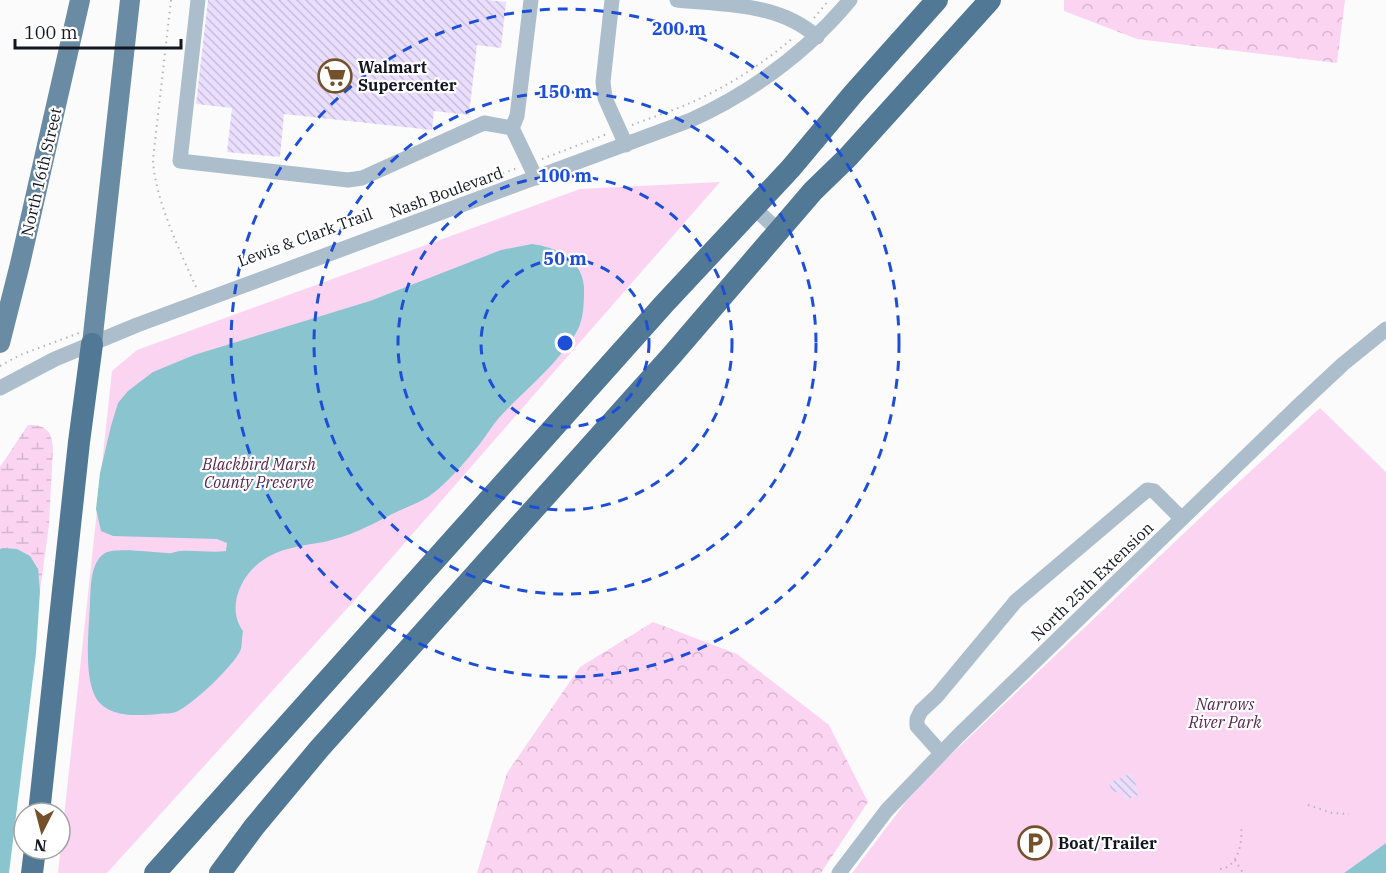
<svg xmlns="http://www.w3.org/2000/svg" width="1386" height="873" viewBox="0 0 1386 873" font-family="'IBM Plex Serif',serif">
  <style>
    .forest { fill: url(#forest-crowns) }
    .wetland { fill: url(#wetland-marsh) }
    .green { fill: #fbd4f2 }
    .water { fill: #89c4cf }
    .building { fill: url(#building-back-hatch) }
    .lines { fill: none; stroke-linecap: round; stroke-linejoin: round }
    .path { stroke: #b5b6b9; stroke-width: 2; stroke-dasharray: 1.5 4.5; stroke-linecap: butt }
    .minor { stroke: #acbecc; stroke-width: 15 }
    .major { stroke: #6a8ba4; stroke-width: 20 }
    .highway { stroke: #517895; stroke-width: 22 }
    .ring { fill: none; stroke: #1d4ed8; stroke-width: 3; stroke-dasharray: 10 8 }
    .labels { text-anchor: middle; stroke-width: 4.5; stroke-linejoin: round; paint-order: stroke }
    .poi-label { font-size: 16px; font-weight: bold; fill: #131621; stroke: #fff; text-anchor: start }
    .street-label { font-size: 16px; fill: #131621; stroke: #fff }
    .park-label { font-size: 16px; font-style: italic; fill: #582851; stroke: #fff }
    .centre { fill: #1d4ed8; stroke: #fff; stroke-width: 3 }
    .ring-label { font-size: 18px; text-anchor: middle; font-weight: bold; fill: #1d4ed8; stroke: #fff; stroke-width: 4.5; stroke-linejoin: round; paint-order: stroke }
  </style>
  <defs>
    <pattern id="forest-crowns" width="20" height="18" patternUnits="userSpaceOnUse" patternTransform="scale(1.5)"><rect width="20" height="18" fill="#fbd4f2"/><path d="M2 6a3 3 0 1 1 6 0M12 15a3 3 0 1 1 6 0" fill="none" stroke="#d6b5cf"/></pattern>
    <pattern id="wetland-marsh" width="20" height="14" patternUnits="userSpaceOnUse" patternTransform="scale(1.5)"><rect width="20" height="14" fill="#fbd4f2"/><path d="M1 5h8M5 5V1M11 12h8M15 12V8" fill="none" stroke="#d6b5cf"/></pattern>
    <pattern id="building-back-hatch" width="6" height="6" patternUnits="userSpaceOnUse" patternTransform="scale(1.5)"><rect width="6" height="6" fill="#eadefe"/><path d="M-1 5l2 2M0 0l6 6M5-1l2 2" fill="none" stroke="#c8bed9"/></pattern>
  </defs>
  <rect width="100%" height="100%" fill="#fbfbfb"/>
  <path class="forest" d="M1064,0H1345L1337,63L1137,39L1064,11Z
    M653,622L737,654L829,725L868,802L821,873H477L507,773L580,667Z"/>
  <path class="wetland" d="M28,425C46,425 51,430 53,447L49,525L40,591L37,569L17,549H0V467Z"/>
  <path class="green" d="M720,182L353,602L107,873H58L112,371L137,350L580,189Z
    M1320,408L1386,472V843L1344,873H852L905,803L939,766L1220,499Z"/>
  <path class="water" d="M532,244C556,247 582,259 584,287C584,301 584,319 577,331C557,366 524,390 498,419C491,427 486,436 479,445C465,462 447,484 428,497C420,502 411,505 403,509C389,515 376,523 362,529C352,534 339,538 328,541C304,546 279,547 259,563C239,579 227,609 243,631C242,636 242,643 241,649C235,665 192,705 176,712C171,714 164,713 158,714C136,716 104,718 94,694C84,670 89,629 90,603C91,588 90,562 105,553C117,547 154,553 168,553C173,554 176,551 181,551C196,550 211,553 226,551L227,543L217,539L113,536L101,531L96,509L100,473L111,426L118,403L128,391L153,372L194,355L370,301L501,250Z
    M3,548L17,549L30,556L38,569L40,591L36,653L9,873H0V549Z
    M1386,843V873H1344Z"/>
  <path class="building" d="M208,0H488L506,2L501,48L477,45L469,115L434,111L432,130L284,114L280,157L227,152L232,108L196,104Z
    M1132,773L1139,795L1125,800L1122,790L1112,793L1109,783Z"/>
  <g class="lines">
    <path class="path" d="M171,0L153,159C154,197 181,254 197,289
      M814,18L829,0
      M632,125C655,116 679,109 701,98C735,82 766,61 794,37
      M542,159L607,134
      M458,191L517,168
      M0,366L20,355L79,333
      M1308,805L1332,813L1349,814
      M1235,860L1243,873
      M1220,869C1238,868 1243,841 1241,826"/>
    <path class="minor" d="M198,0L180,161L348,180L362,178L484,123L512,128
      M531,0L517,116L512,128L536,178
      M612,0L603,82L605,98L626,145
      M677,0C726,5 779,3 817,37
      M754,208L778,230
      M0,388L55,359L137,325L691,120C754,91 806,53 850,0
      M941,753L917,726V719L921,711L937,696L1016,601L1147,490L1154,491L1182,519
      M839,873L887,810L958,736L1297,407L1343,364L1386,329"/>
    <path class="major" d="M0,343L20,264L80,0
      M92,344L130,0"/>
    <path class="highway" d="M39,813L79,442L92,344
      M32,873L35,849
      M155,873L664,304L791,168L853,94L937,0
      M220,873L254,827L319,749L672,355L813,191L848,157L990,0"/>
  </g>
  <g class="ring">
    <circle cx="565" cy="343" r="84"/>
    <circle cx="565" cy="343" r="167"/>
    <circle cx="565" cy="343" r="251"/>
    <circle cx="565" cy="343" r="334"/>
  </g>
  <defs>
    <symbol id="supermarket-ring" viewBox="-11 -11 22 22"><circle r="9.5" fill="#fff" stroke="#75512b" stroke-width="1.5"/><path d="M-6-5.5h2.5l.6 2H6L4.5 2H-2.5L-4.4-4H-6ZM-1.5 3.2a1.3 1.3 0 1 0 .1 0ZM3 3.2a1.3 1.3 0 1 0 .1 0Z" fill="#75512b"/></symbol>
    <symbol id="parking-ring" viewBox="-11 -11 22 22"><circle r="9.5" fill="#fff" stroke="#75512b" stroke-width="1.5"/><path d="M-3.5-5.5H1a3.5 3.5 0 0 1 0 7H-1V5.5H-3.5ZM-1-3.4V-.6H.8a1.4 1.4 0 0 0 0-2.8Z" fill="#75512b"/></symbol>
  </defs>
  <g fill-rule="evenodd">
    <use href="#supermarket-ring" x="316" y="57" width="38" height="38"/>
    <use href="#parking-ring" x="1016" y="824" width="38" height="38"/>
  </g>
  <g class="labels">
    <g class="poi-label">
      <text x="358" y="73">Walmart<tspan x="358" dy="18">Supercenter</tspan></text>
      <text x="1058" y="849">Boat/Trailer</text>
    </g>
    <g class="street-label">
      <text transform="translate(41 172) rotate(-77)" y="6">North 16th Street</text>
      <text transform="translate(446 192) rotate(-20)" y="6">Nash Boulevard</text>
      <text transform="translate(305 237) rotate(-20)" y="6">Lewis &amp; Clark Trail</text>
      <text transform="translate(1092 581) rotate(-44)" y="6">North 25th Extension</text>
    </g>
    <g class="park-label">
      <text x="259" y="470">Blackbird Marsh<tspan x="259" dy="18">County Preserve</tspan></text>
      <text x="1225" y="710">Narrows<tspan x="1225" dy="18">River Park</tspan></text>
    </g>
  </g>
  <circle cx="565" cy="343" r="9" class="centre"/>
  <g class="ring-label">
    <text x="679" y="35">200 m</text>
    <text x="565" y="98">150 m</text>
    <text x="565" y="182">100 m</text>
    <text x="565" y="265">50 m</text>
  </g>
  <g transform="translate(42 831) rotate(186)"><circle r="28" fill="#ffffff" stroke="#a1a2a6" stroke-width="1.5"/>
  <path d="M0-4.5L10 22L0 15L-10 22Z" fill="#75512b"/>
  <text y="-9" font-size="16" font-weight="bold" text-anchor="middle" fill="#131621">N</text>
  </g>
  <path d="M15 39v9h166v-9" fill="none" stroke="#131621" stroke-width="3"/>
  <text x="24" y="39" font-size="18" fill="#131621" stroke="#ffffff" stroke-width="4.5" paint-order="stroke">100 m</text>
</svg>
